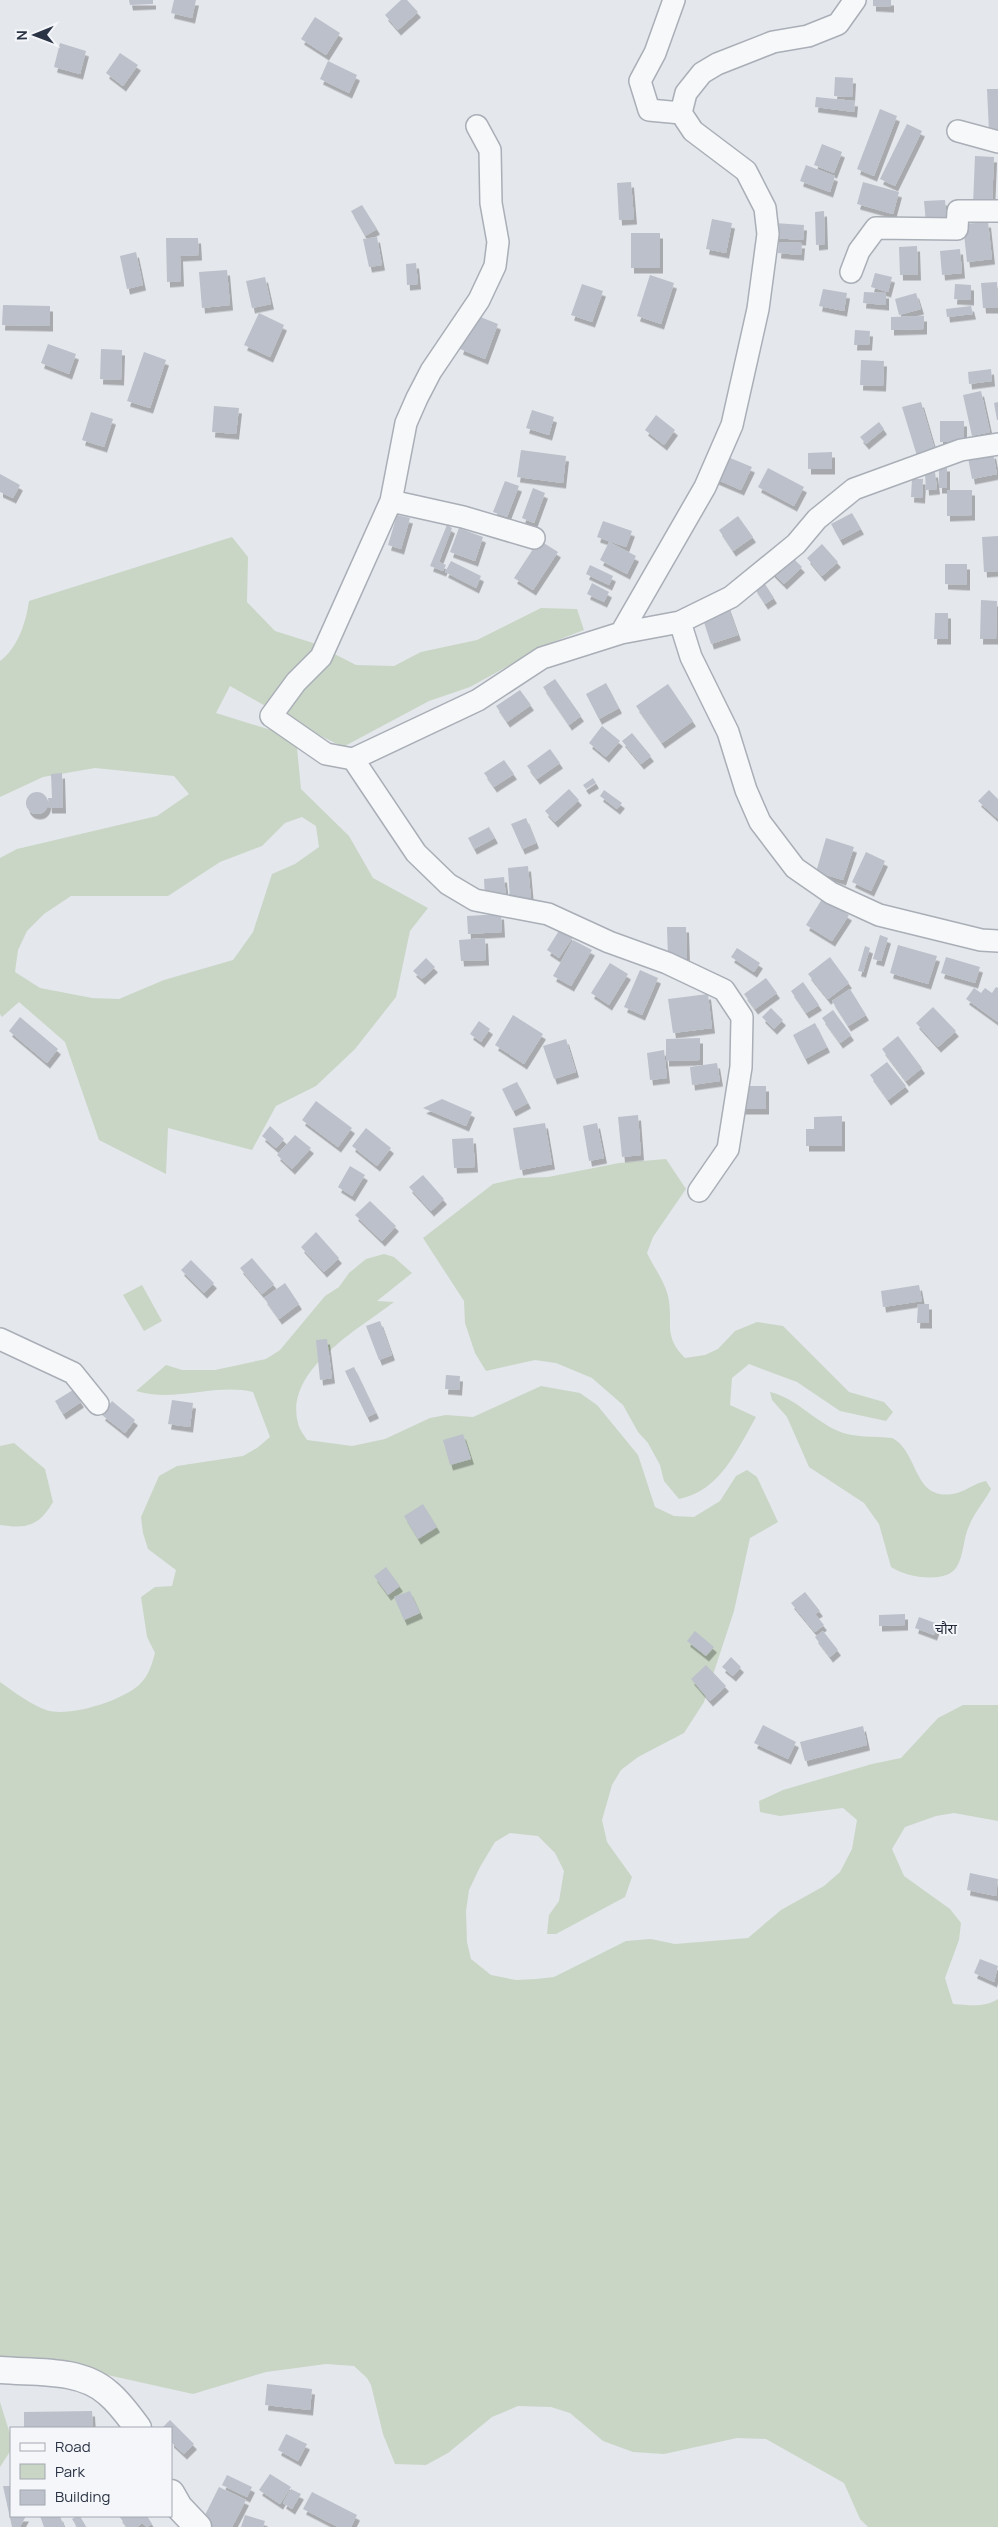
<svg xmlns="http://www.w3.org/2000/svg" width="998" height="2527" viewBox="0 0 998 2527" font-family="Manrope,'Noto Sans Devanagari',sans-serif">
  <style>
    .green { fill: #c9d6c5; fill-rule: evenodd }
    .building { fill: #bbc0ca; filter: url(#shadow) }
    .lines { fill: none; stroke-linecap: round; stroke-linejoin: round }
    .minor-casing { stroke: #a9aeb7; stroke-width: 24 }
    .tertiary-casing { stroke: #a9aeb7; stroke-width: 29 }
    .minor { stroke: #f7f8fa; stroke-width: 21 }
    .tertiary { stroke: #f7f8fa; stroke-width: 26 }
    .labels { text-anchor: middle; stroke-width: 4; stroke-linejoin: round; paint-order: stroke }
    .neighbourhood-label { font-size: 14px; fill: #1d2536; stroke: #f4f6f9 }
  </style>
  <defs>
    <filter id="shadow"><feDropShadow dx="3" dy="5.5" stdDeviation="0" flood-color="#0004"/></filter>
  </defs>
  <rect width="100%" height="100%" fill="#e4e7ec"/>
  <path class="green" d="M232,537L248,557L247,602L275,631L313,643L356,665L394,666L421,652L477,640L541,608L577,609L584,630L548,644L470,687L429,701L343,747L297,724L230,686L216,713L287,735L297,748L301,789L349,836L373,878L428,908L410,931L396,997L355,1049L316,1086L276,1106L252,1150L168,1128L166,1174L99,1140L65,1042L19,1002L2,1017L0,1014V858L17,849L157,816L189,794L174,776L95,768L43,777L0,797V661C18,648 26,622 29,601ZM302,817L316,826L319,847L295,864L272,874L253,932L233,960L164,980L119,999L92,998L40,988L15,972L18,950L27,931L44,914L71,896H168L220,862L262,846L285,823Z
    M666,1159L686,1189L653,1237L647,1253C653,1266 665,1282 668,1296C674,1323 662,1335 685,1358L705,1355L718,1349L735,1331L757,1322L783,1326L849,1392L884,1402L893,1412L886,1421L840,1411L797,1382L749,1364L732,1378L730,1405L756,1417C737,1450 720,1491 679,1499L664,1481L660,1465L648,1443L638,1432L623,1405L592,1378L556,1363L535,1360L486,1371L475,1353L465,1323L464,1301L423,1238L493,1184L519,1178L548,1177L619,1163Z
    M384,1254L394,1257L412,1273L377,1301L394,1302C359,1329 284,1370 298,1423C299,1429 304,1435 307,1440L352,1446L385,1439L430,1418L446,1415L473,1417L541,1386L580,1393L597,1405L638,1455L655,1507L674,1516L694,1517L720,1501L736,1476L747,1470L757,1477L778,1522L750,1538L734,1611L704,1702L684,1733L638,1757L621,1770L612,1785L602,1820L607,1842L632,1877L625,1897L556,1934H547L549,1915L559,1901L564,1871L555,1853L538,1836L510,1833L495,1842L480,1867L469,1890L466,1911L467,1942L471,1959L491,1975L516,1980L536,1979L554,1977L626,1941L651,1939L675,1944L748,1938L781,1910L824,1886L840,1872L852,1849L857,1820L843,1808L780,1816L760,1812L759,1801L783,1790L872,1764L901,1758L938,1718L963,1705H998V1821L954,1813L936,1816L905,1827L892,1849L904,1876L950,1909L961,1923L959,1940L945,1978L953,2004C969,2005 984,2008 998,1999V2527H868L860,2519L844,2483L766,2439L737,2438L664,2454L633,2452L603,2441L570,2413L551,2407L518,2406L492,2417L448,2453L426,2465L395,2464L383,2434L371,2385L367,2378L354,2366L326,2364L266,2372L193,2394L58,2364L0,2362V1682C14,1692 30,1704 46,1710C69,1718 124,1700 140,1684C149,1675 152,1664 155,1653L147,1637L141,1597L155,1587L172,1586L176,1570L148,1549L143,1533L141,1517L159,1476L177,1466L243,1456L257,1448L270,1437L253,1392C214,1383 175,1403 136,1391L166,1365L182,1370H215L266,1359L280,1350L325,1296L339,1287L349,1273L366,1259Z
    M142,1285L162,1321L144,1331L123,1295Z
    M770,1392C796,1398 813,1420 838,1431C853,1438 876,1436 892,1438C920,1452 912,1504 957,1493C967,1490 975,1483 986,1481L991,1489C984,1502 974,1513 969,1526C963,1539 964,1556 956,1568C945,1584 905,1577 891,1567L879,1524L864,1503L809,1467L787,1417L772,1400Z
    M14,1443L45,1469L53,1502C39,1526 27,1529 0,1525V1446Z
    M0,2402L11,2437V2450L0,2467Z"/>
  <path class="building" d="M129,0H153V4L130,5Z
    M174,0H196L192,18L171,13Z
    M401,0H407L418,12L398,30L385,15Z
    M873,0H891V7L873,6Z
    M315,17L340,33L326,55L301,39Z
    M60,43L86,51L80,74L54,67Z
    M120,53L138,65L123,86L106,73Z
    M328,61L357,75L349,93L320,79Z
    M835,77L853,78L852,97L834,96Z
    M987,89H998V132H989Z
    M816,97L855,101L854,112L815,107Z
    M880,109L897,116L874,176L857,169Z
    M907,124L922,131L895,186L880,179Z
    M822,144L842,152L834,173L814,165Z
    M975,156L994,157L992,205H973Z
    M806,165L835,176L830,192L800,181Z
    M631,182L634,219L619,220L617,183Z
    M863,182L899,192L893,214L857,204Z
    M945,200L947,221L926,223L924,201Z
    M362,205L377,229L365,236L351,211Z
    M824,211L825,244L816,245L815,212Z
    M712,219L732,223L726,253L706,249Z
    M988,222L992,259L967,262L963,224Z
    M774,223L804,225L803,240L773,238Z
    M631,233H660V268H631Z
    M377,237L382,265L369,267L363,239Z
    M166,238H198L199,255L180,256L181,281L167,282Z
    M779,242L802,243L801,255L778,253Z
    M917,246L918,275H900L899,247Z
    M960,249L962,273L942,275L940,251Z
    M136,252L143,285L127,289L120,256Z
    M416,263L418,284L407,285L406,264Z
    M227,270L230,305L202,308L199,272Z
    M875,273L892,277L888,292L871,287Z
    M650,275L674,283L661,324L637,316Z
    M265,277L271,304L252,308L246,281Z
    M997,282L998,308H983L981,283Z
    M582,284L603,291L592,322L571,315Z
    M955,284L971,285V300L954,299Z
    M823,289L847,293L844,311L819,306Z
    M864,292L886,293V305L863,303Z
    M916,293L921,309L899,315L895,299Z
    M3,305L50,306V326L2,325Z
    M971,306L973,314L947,317L946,309Z
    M259,313L284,325L270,357L244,345Z
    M473,314L498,324L485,359L460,349Z
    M924,316V329L891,330V317Z
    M855,330L870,331L869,345H854Z
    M48,344L76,354L69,374L41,363Z
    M101,349L122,350L121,380L100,379Z
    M144,352L166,360L150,408L127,401Z
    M861,360L884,361L883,386L860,385Z
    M991,369L992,381L969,384L968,372Z
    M981,391L990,432L972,436L963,395Z
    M921,402L935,450L917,456L902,407Z
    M998,402V420H997L994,403Z
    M214,406L239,408L236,434L212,432Z
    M532,410L554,417L549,435L526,428Z
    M91,412L113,419L104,447L82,440Z
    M656,415L675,430L664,445L645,430Z
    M940,421H964V442H940Z
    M879,422L884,429L866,444L860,437Z
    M521,450L566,456L563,483L517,477Z
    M832,452V469H808V453Z
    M993,453L997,474L972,479L968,458Z
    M723,455L752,467L741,490L713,478Z
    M939,466H947V488H939Z
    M768,468L804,487L794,506L758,487Z
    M935,472L937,489L926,490L925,473Z
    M0,474L20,485L13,498L0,492Z
    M912,479H923L922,498L911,497Z
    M505,481L519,486L507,517L493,512Z
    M533,488L545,493L534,523L522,518Z
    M947,490H972V515L947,516Z
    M852,513L861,529L840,540L831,524Z
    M397,515L410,518L401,549L388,545Z
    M738,516L753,537L733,551L719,530Z
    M603,521L632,531L626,547L597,537Z
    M447,525L452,528L439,562L446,565L443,571L430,566Z
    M459,528L483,537L475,561L450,552Z
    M998,536V571L984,572L982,537Z
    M539,540L558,552L533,590L514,578Z
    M609,542L636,556L627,574L600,560Z
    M822,544L838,562L822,576L807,558Z
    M788,553L802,567L784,584L770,570Z
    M451,561L481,576L476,588L445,572Z
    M945,564H967V585L945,584Z
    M590,565L613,576L609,585L586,574Z
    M763,581L774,598L765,604L754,587Z
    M592,583L609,592L604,602L587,594Z
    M981,600L997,601L996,639H980Z
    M727,604L738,635L711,644L701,613Z
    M935,613H948V639H934Z
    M555,679L581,716L569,725L543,687Z
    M606,683L619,708L599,719L586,694Z
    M668,684L693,721L662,743L636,706Z
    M520,690L531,705L507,722L496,706Z
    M602,726L620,741L606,757L589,743Z
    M632,733L651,756L641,764L622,741Z
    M550,749L560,763L537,779L527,766Z
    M504,760L514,774L494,787L484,773Z
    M62,773L63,808H49L48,798H52L51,774Z
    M593,778L596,783L586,789L583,785Z
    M569,789L579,800L555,822L545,811Z
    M604,790L622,803L617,809L600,796Z
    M989,790L998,799V819L978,801Z
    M26 803a11 11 0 1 1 22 0a11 11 0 1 1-22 0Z
    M526,818L536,843L522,849L511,824Z
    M489,827L495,838L474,849L468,838Z
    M826,838L854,847L843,880L816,872Z
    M866,852L885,861L871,891L852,882Z
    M528,866L531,899L510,901L508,868Z
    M504,877L506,897L485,898L484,879Z
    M822,899L849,915L832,941L806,925Z
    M501,914L502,932L468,934L467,916Z
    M667,927H686L687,959H668Z
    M560,929L573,937L559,958L547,950Z
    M880,935L888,938L881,961L873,959Z
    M485,938L486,960L461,961L459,940Z
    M573,940L592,950L571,986L553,976Z
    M898,945L937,956L928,984L890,973Z
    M865,946L870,948L863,972L858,971Z
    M737,948L760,963L754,972L731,957Z
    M830,957L849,983L828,999L808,974Z
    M946,957L980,967L975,983L941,973Z
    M426,958L435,967L422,979L413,971Z
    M610,963L628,974L609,1005L591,993Z
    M640,970L658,978L642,1015L624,1007Z
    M766,978L777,993L755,1009L744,994Z
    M803,982L819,1005L806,1013L791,991Z
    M996,987L998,988V1022L966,999L974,988L981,993L985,988L992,993Z
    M850,989L866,1015L848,1026L832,1001Z
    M708,994L712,1028L673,1033L668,999Z
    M933,1007L956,1031L938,1047L916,1023Z
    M771,1008L783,1020L774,1029L762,1017Z
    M833,1010L851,1035L840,1043L822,1018Z
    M513,1015L543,1034L524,1064L495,1045Z
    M20,1017L58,1049L47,1063L9,1031Z
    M479,1021L490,1029L481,1042L470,1034Z
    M815,1023L827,1047L805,1059L793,1035Z
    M898,1036L922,1068L906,1081L882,1049Z
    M700,1038V1060L666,1061V1039Z
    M566,1039L576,1072L554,1079L543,1046Z
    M664,1050L667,1078L650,1080L647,1053Z
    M887,1062L906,1086L888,1100L870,1075Z
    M717,1063L720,1081L692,1085L690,1067Z
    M517,1082L528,1103L513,1111L502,1089Z
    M742,1086H766V1109H742Z
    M442,1099L472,1112L466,1126L423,1108Z
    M316,1101L352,1128L338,1147L302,1120Z
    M638,1115L641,1155L622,1157L618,1117Z
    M842,1116V1146H806V1129H814V1117Z
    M545,1123L552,1164L520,1170L513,1128Z
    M597,1123L604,1158L589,1161L583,1126Z
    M270,1126L284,1139L276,1148L262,1136Z
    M366,1128L391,1148L377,1166L352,1146Z
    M295,1135L311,1148L292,1169L277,1155Z
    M473,1138L475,1167L454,1168L452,1139Z
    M350,1166L365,1175L352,1196L338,1187Z
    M423,1175L444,1199L431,1211L409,1187Z
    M370,1201L396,1226L382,1241L355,1215Z
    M316,1232L339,1258L324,1272L301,1247Z
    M252,1258L274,1284L262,1294L240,1268Z
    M191,1260L214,1283L204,1293L181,1270Z
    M285,1283L299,1304L279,1319L264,1298Z
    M919,1285L922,1301L883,1307L881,1291Z
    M918,1304H929V1323H917Z
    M380,1321L392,1355L379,1360L366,1326Z
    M327,1339L332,1378L320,1380L316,1340Z
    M354,1367L376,1413L367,1417L345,1371Z
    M446,1375L460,1376L459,1390L445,1389Z
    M73,1390L81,1402L63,1414L55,1401Z
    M172,1400L193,1403L190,1427L168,1424Z
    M112,1401L135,1420L125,1433L102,1415Z
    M463,1434L471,1459L450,1465L443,1440Z
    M423,1504L437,1527L418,1539L404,1516Z
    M386,1567L400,1586L388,1595L374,1576Z
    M410,1591L420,1613L404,1620L394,1597Z
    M805,1592L820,1611L815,1614L824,1625L815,1632L791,1603Z
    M905,1614V1625L879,1626V1615Z
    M919,1617L938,1624L934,1635L915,1628Z
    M695,1631L714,1647L706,1656L687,1641Z
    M823,1631L838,1650L830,1657L815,1637Z
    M731,1657L741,1667L733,1676L722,1667Z
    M706,1665L726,1686L710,1701L691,1679Z
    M763,1725L796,1742L788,1759L754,1743Z
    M863,1726L867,1745L805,1761L800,1742Z
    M970,1873L998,1879L996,1896L967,1890Z
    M980,1959L998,1966L994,1982L974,1973Z
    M267,2384L312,2389L310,2410L265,2405Z
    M92,2411L93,2428H24V2412Z
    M170,2420L194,2444L184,2454L171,2442V2428H162Z
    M286,2434L307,2444L298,2461L278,2450Z
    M270,2474L291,2487L280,2504L259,2490Z
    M227,2475L252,2487L247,2497L222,2485Z
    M3,2486H11V2516H26L20,2527H12Z
    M219,2487L246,2500L232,2527H213L202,2521Z
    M291,2489L301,2494L292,2509L283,2503Z
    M312,2492L357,2515L351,2527H338L303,2509Z
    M245,2515L265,2521L263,2527H241Z
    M40,2516H60L64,2527H44Z
    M77,2516H80L86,2527H77L72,2519Z
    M119,2516H147L152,2524L147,2527L142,2523L137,2527H127Z"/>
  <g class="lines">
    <defs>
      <path id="minor" d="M674,0L655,53L640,81L649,110L681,113
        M477,126L490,150L491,203L498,242L495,266L479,300L431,371L417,398L406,423L391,501L321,657L296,682L271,716L326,754L353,759L478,700L542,658L621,633L680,622L731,597L796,544L817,519L854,489L961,450L998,444
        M958,131L998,142
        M851,272L859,251L876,228L957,229L958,211H998
        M391,501L463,517L534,538
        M680,622L691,657L728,732L746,790L760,822L795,868L831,893L879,915L981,940L998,941
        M621,633L705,487L732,425L758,309L768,234L765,208L746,171L693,131L681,113L686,93L702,73L717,64L773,42L808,36L838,24L855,0
        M353,759L416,853L448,884L475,900L548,914L609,942L667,963L724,990L742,1017L741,1067L728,1149L699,1191
        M0,1339L73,1373L98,1404"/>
      <path id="tertiary" d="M0,2370C35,2373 80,2368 108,2393C120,2403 129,2416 138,2428
        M171,2493L179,2507L198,2527"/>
    </defs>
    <use href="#minor" class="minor-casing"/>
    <use href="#tertiary" class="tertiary-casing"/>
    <use href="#minor" class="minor"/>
    <use href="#tertiary" class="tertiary"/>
  </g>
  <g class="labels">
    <g class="neighbourhood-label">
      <text x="946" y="1634">चौरा</text>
    </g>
  </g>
  <rect x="10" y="2427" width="162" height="90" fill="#f4f6f9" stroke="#a4a8b1"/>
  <rect x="20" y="2443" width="25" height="8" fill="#f7f8fa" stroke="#a4a8b1"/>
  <text x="55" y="2452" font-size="15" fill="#2b3445">Road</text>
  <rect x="20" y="2464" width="25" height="15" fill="#c9d6c5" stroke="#a4a8b1"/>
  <text x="55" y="2477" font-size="15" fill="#2b3445">Park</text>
  <rect x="20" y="2490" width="25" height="15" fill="#bbc0ca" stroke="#a4a8b1"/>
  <text x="55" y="2502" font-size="15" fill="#2b3445">Building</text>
  <g transform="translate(35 35) rotate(269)" stroke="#f4f6f9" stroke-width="4" paint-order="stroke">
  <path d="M0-4L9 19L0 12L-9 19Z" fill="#2b3445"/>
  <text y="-8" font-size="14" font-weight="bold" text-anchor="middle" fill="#2b3445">N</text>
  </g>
</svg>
